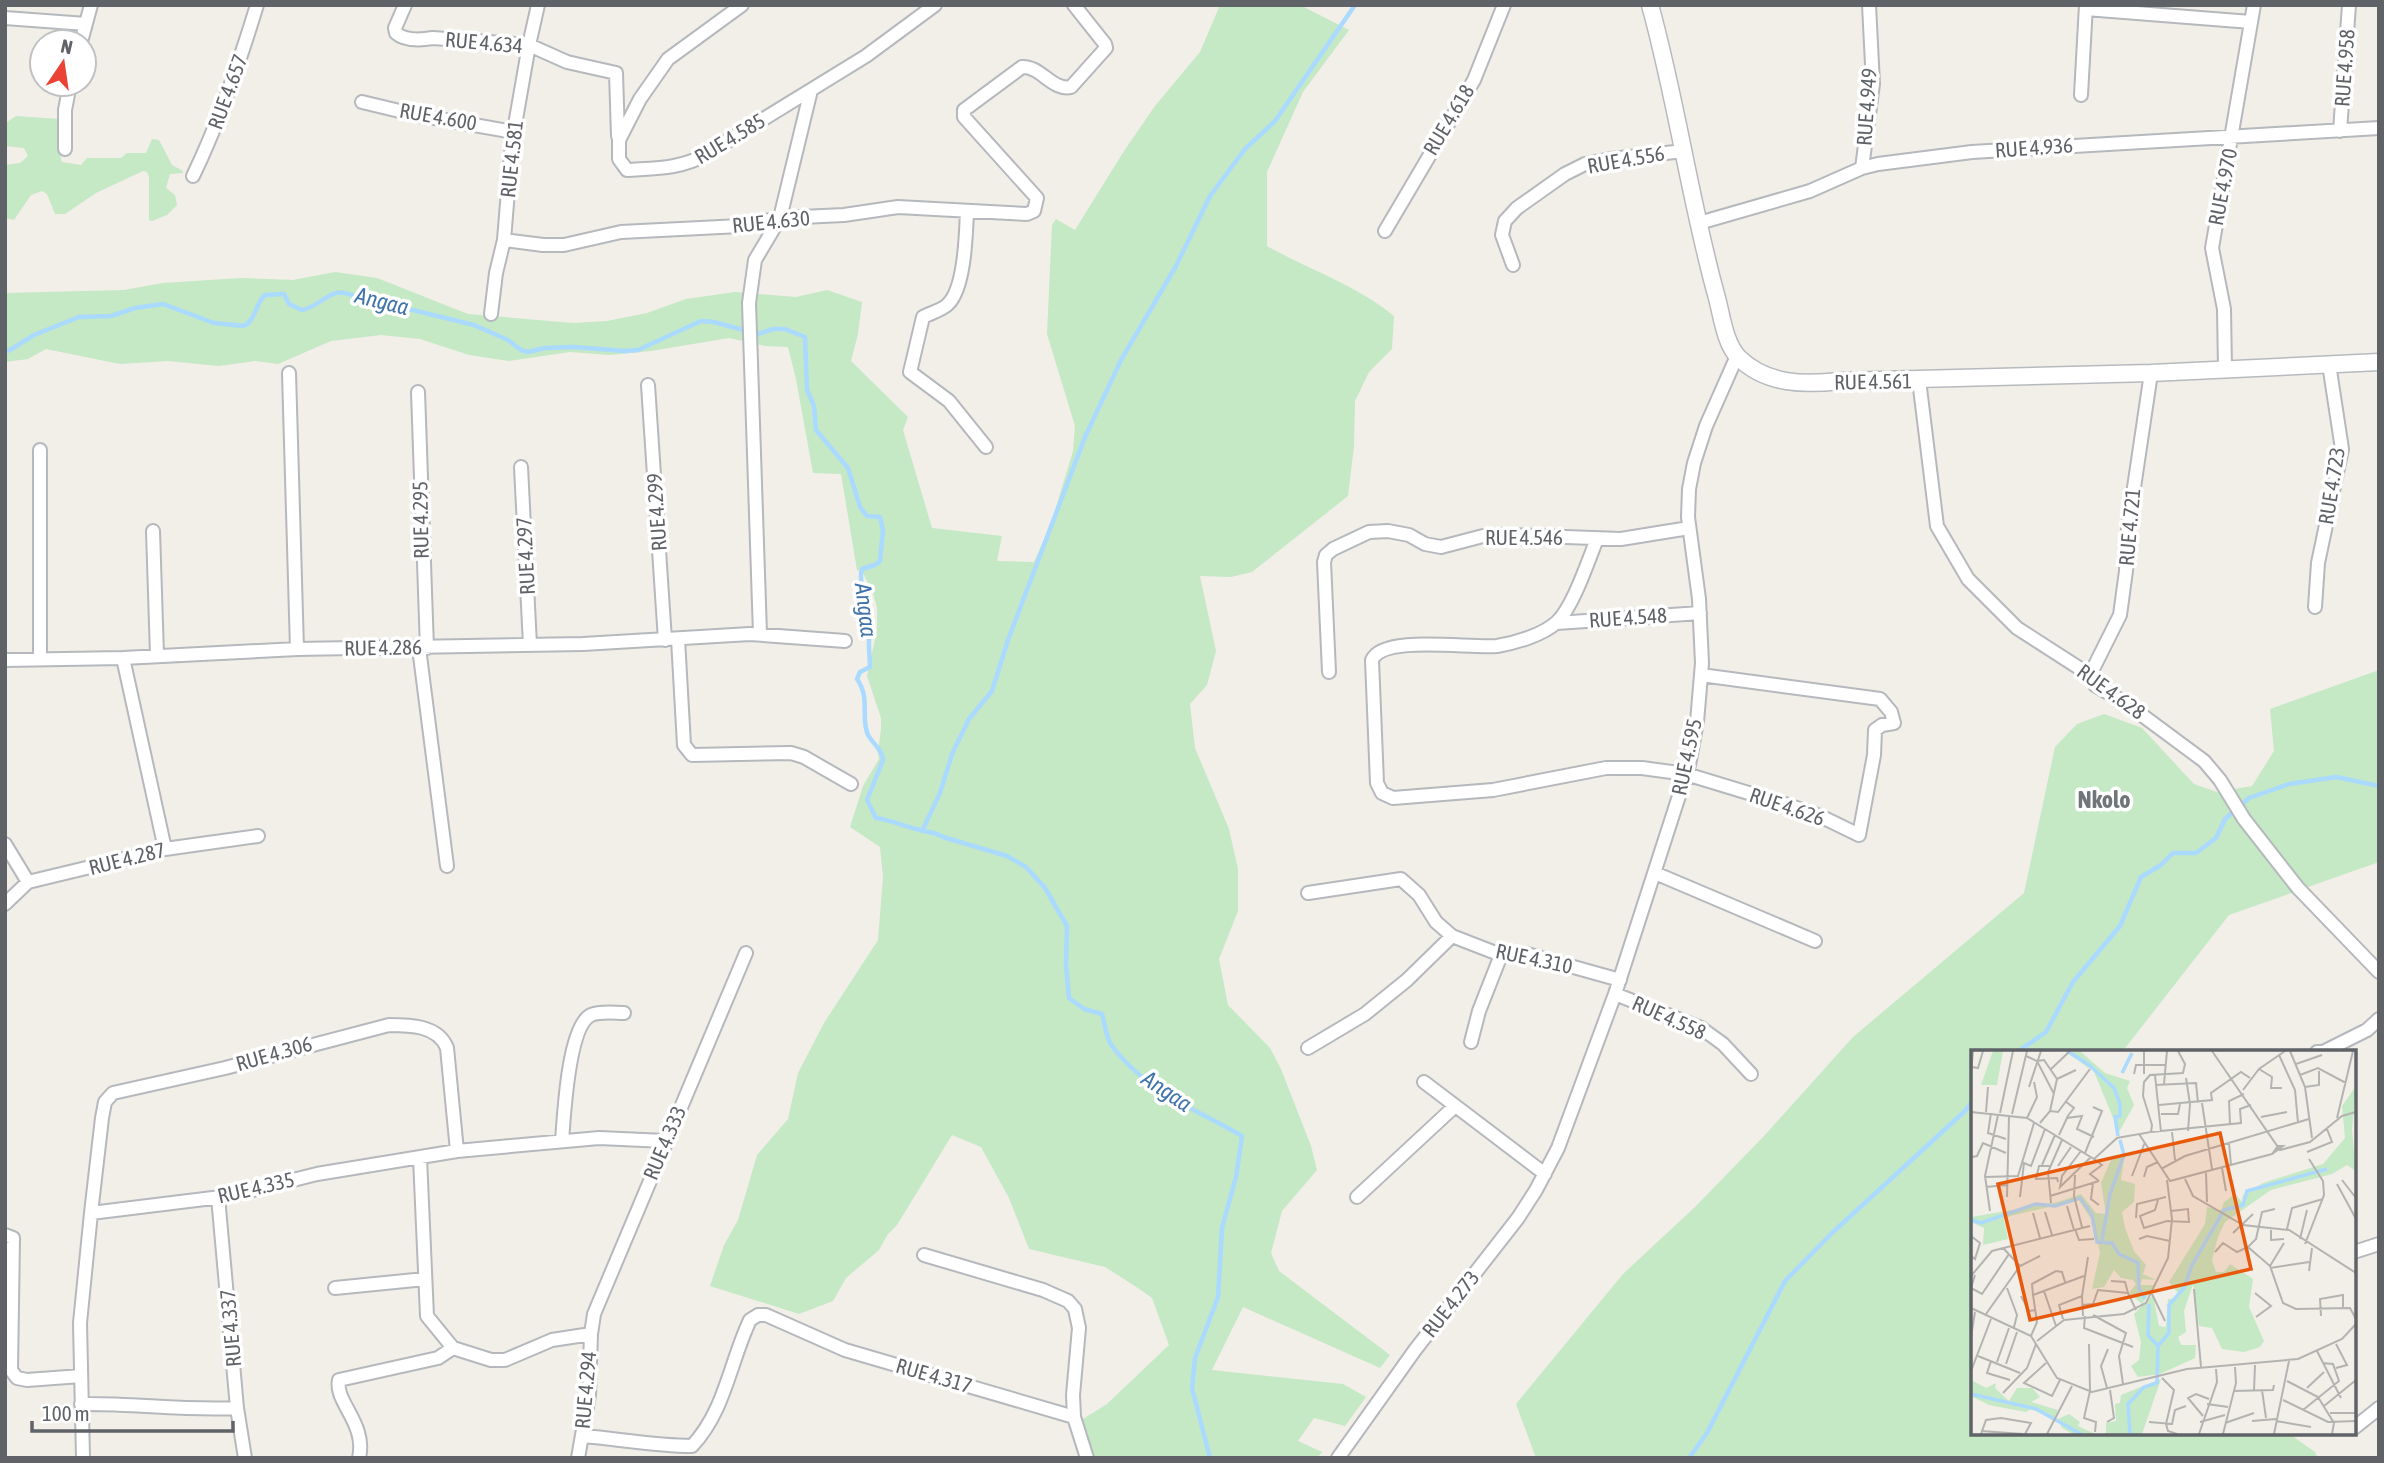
<svg xmlns="http://www.w3.org/2000/svg" width="2384" height="1463" viewBox="0 0 2384 1463" font-family="'Asap Condensed',sans-serif">
  <style>
    .green { fill: #c5e8c5 }
    .lines { fill: none; stroke-linecap: round; stroke-linejoin: round }
    .stream { stroke: #aadaff; stroke-width: 4.5 }
    .street-casing { stroke: #b5b8bc; stroke-width: 16 }
    .secondary-casing { stroke: #b6babf; stroke-width: 19 }
    .street { stroke: #fff; stroke-width: 12 }
    .secondary { stroke: #fff; stroke-width: 16 }
    .labels { text-anchor: middle; stroke-width: 7; stroke-linejoin: round; paint-order: stroke }
    .street-label { font-size: 21px; fill: #5f6368; stroke: #fff }
    .water-label { font-size: 23px; font-style: italic; fill: #4174aa; stroke: #fff }
    .quarter-label { font-size: 24px; font-weight: bold; fill: #70757a; stroke: #fff }
    .inset-river { fill: none; stroke: #aadaff; stroke-width: 3.5 }
    .inset-road { fill: none; stroke: #b3b3b1; stroke-width: 2 }
    .view { fill: #e8590c; fill-opacity: 0.15; stroke: #e8590c; stroke-width: 3.5 }
    .inset-edge { fill: none; stroke: #5f6368; stroke-width: 3.5 }
  </style>
  <rect width="100%" height="100%" fill="#f1efe8"/>
  <path class="green" d="M1220,5H1300L1349,30L1303,92L1267,172V246C1310,270 1356,285 1394,316L1392,349L1369,372L1355,401L1354,446L1348,496L1252,572L1231,577L1200,576L1216,651L1207,685L1190,704L1195,748L1229,829L1238,869V911L1219,959L1228,1005L1270,1048L1281,1069L1311,1146L1317,1170L1282,1211L1271,1253L1279,1271L1390,1355L1380,1368L1243,1307L1212,1370L1343,1384L1366,1397L1345,1426L1314,1418L1298,1441L1322,1452L1317,1458H1092L1083,1419L1107,1404L1169,1345L1152,1298L1138,1288L1105,1267L1029,1249L1009,1198L981,1147L952,1135L897,1225L888,1234L879,1250L846,1278L833,1301L799,1314L710,1286L724,1245L738,1220L757,1155L788,1119L798,1073L824,1023L878,940L883,877L880,847L850,827L863,786L879,759L878,752L881,729V718L867,676L877,630V608L873,593L862,571L857,570L841,474L813,473L796,379L788,347L765,346L729,338L651,351L610,355L570,352L509,361L469,355L420,339L381,335L331,341L278,364L255,361L219,366L168,361L120,364L46,349L28,359L5,362V293L124,290L163,283L241,278L293,280L335,272L377,278L468,314L573,323L607,321L647,313L686,299L735,292L796,297L827,290L862,302L858,334L851,361L908,417L903,430L932,528L1002,536L997,561L1034,562L1051,524L1073,451L1075,426L1047,334L1052,225L1056,219L1075,230L1124,151L1155,106L1200,52Z
    M16,116L60,119C67,132 56,148 62,162L81,165L87,158H121L127,153H146L152,139L159,140L172,165L183,171V173L170,174L166,188L175,195L177,205L167,215L152,221L149,220V177L147,172L143,171L96,193L65,214H55L47,194L42,191L31,195L14,220L5,218V165L20,163L28,156L24,148L5,146L7,122Z
    M2379,670V862L2229,915L2122,1052H1973V1433H2288L2315,1452L2318,1458H1536L1516,1404L1623,1274L1695,1207L1764,1136L1853,1037L2024,893L2055,747L2077,724L2104,714L2142,728L2194,784L2217,792L2252,786L2274,751L2270,709Z"/>
  <g class="lines">
    <path class="stream" d="M5,351L10,350L34,335L79,317L111,316L135,308L163,304L214,323L244,326C256,320 255,304 265,295L284,294L289,304L302,310C321,307 331,285 351,295L474,325L508,340L521,350L528,352L545,348L574,347L625,351L638,350L701,321L714,322L758,334L773,329H785L805,337L807,390L814,406L816,430L848,468L860,507L867,516L880,517L883,530L880,561L875,565L862,569C857,585 871,606 871,623C872,630 868,638 869,645C869,653 870,660 870,667L860,672L857,679C871,699 860,717 868,735C873,744 882,749 883,760L867,800L876,818C892,820 905,827 921,830C930,833 935,832 943,837L1007,856L1026,867L1045,888L1067,926L1066,965L1069,998L1084,1009L1102,1014C1105,1024 1106,1038 1112,1046C1143,1089 1197,1110 1242,1136L1236,1177L1222,1228L1218,1297L1195,1358L1192,1388L1210,1458
      M922,831L940,793L952,754L969,719L992,691L1008,640L1085,437L1121,360L1176,266L1210,196L1245,149L1275,121L1355,5
      M2017,1052L2046,1032L2073,982L2120,926L2141,877L2161,865L2173,853H2196L2216,838L2225,819L2249,798L2289,784L2336,777L2379,786
      M1689,1458L1707,1433L1785,1281L1832,1233L1965,1111L1973,1100"/>
    <defs>
      <path id="street" d="M405,5L395,28L396,33C405,41 421,40 433,38L529,45L567,62L616,73L618,136
        M742,5L668,59L640,99L619,140V159L627,170C655,168 680,169 705,155L866,56L935,5
        M2086,9L2251,22
        M5,18L86,24
        M81,42L91,5
        M2081,95L2086,5
        M362,102L412,114L514,132
        M2340,131L2349,5
        M65,149V110L70,84
        M1862,168L1873,84L1869,5
        M193,176C220,120 239,64 257,5
        M967,211C966,233 965,288 948,304C943,310 930,313 923,317L910,372L949,401L986,447
        M1699,223L1810,191L1862,168L1878,164L1972,152L2379,128
        M1385,231L1474,80L1504,5
        M504,240L543,245H564L621,232L740,226L780,218L844,215L898,207L1027,214L1034,211L1037,198L964,117V110L1022,67C1041,66 1052,91 1071,87L1106,48L1105,44L1074,5
        M1513,265L1502,235L1505,221L1517,208L1565,174L1585,164L1611,159L1684,151
        M491,314L496,273L504,240L512,142L529,45L538,5
        M2225,369L2224,309L2212,248L2254,5
        M289,373L297,649
        M1919,380L1937,526L1968,579L2017,628L2090,675L2095,685L2127,704L2204,761L2220,780L2244,819L2298,888L2379,972
        M648,385L665,640
        M418,392L427,648
        M521,467L530,645
        M153,531L157,655
        M1597,539C1588,561 1573,607 1557,622C1543,635 1515,643 1497,646C1471,649 1383,634 1372,660L1377,783L1382,793L1393,798L1493,790L1606,768H1642L1686,774L1788,805L1820,816L1859,835L1874,755L1875,730L1882,725L1894,723L1891,712L1880,699L1701,675
        M2315,607L2318,563L2342,449L2329,364
        M1557,623L1700,613
        M760,634L749,303L755,260L780,218L811,90
        M678,639L684,745L692,755L791,753L804,757L851,784
        M419,648L447,866
        M123,658L165,849
        M40,659V450
        M5,660L123,658L297,649L583,644L750,634L845,641
        M1329,672L1324,562L1326,555L1333,549L1369,532L1388,531L1409,535L1425,544L1441,547L1483,536L1510,535L1621,539L1689,528
        M2090,675L2120,615L2126,571L2128,528L2151,373
        M5,844L28,882
        M1655,873L1815,941
        M1308,893L1401,879L1419,895L1436,922L1452,936L1501,955L1527,954L1620,980
        M5,904L28,882L165,849L258,836
        M1615,994L1701,1028L1723,1044L1751,1074
        M1471,1042L1479,1011L1501,955
        M1308,1048L1365,1014L1407,980L1452,936
        M2317,1052H2323L2367,1030L2379,1019
        M1424,1082L1545,1174
        M562,1141C564,1116 568,1026 591,1015C600,1011 615,1013 624,1013
        M420,1158L427,1316L453,1348
        M218,1197L237,1408L245,1458
        M1357,1197L1454,1107
        M91,1213L102,1118L105,1102L113,1093L225,1068L389,1025C409,1025 438,1025 447,1048L457,1151
        M5,1235L13,1238L11,1370L17,1378L27,1380L81,1376
        M2354,1252L2379,1244
        M924,1255L1043,1290L1068,1301L1075,1309L1079,1328L1073,1395L1074,1417
        M335,1288L425,1279
        M591,1334L594,1314L746,953
        M81,1404C133,1403 185,1411 237,1408
        M2354,1428L2379,1408
        M583,1436C619,1439 655,1446 692,1446C725,1411 730,1362 750,1320L758,1315H766L845,1350L1074,1417L1087,1458
        M83,1458L80,1323L91,1213L229,1196L317,1174L457,1151L599,1138L665,1141
        M359,1458C367,1423 334,1402 339,1380L438,1358L453,1348L491,1360H505L552,1340L591,1334L589,1395L578,1458
        M1338,1458L1415,1350L1518,1218L1536,1190L1558,1148L1615,994L1689,765L1697,722L1702,663L1699,599L1688,517L1689,489L1694,463L1706,426L1737,356"/>
      <path id="secondary" d="M1650,5C1677,102 1690,202 1717,298C1722,317 1725,344 1739,358C1767,385 1805,385 1840,381L2151,373L2379,362"/>
    </defs>
    <use href="#street" class="street-casing"/>
    <use href="#secondary" class="secondary-casing"/>
    <use href="#street" class="street"/>
    <use href="#secondary" class="secondary"/>
  </g>
  <g class="labels">
    <g class="street-label">
      <text transform="translate(484 43) rotate(5)" y="7">RUE 4.634</text>
      <text transform="translate(2345 68) rotate(-86)" y="7">RUE 4.958</text>
      <text transform="translate(228 92) rotate(-70)" y="7">RUE 4.657</text>
      <text transform="translate(1867 107) rotate(-86)" y="7">RUE 4.949</text>
      <text transform="translate(438 117) rotate(10)" y="7">RUE 4.600</text>
      <text transform="translate(1449 120) rotate(-59)" y="7">RUE 4.618</text>
      <text transform="translate(730 139) rotate(-31)" y="7">RUE 4.585</text>
      <text transform="translate(2034 148) rotate(-4)" y="7">RUE 4.936</text>
      <text transform="translate(512 159) rotate(-84)" y="7">RUE 4.581</text>
      <text transform="translate(1626 160) rotate(-10)" y="7">RUE 4.556</text>
      <text transform="translate(2223 187) rotate(-79)" y="7">RUE 4.970</text>
      <text transform="translate(771 222) rotate(-6)" y="7">RUE 4.630</text>
      <text transform="translate(1873 382) rotate(-1)" y="7">RUE 4.561</text>
      <text transform="translate(2332 486) rotate(-81)" y="7">RUE 4.723</text>
      <text transform="translate(657 512) rotate(-94)" y="7">RUE 4.299</text>
      <text transform="translate(421 520) rotate(-91)" y="7">RUE 4.295</text>
      <text transform="translate(2130 527) rotate(-85)" y="7">RUE 4.721</text>
      <text x="1524" y="545">RUE 4.546</text>
      <text transform="translate(526 556) rotate(-93)" y="7">RUE 4.297</text>
      <text transform="translate(1628 618) rotate(-4)" y="7">RUE 4.548</text>
      <text transform="translate(383 648) rotate(-1)" y="7">RUE 4.286</text>
      <text transform="translate(2111 692) rotate(36)" y="7">RUE 4.628</text>
      <text transform="translate(1687 757) rotate(-78)" y="7">RUE 4.595</text>
      <text transform="translate(1787 807) rotate(19)" y="7">RUE 4.626</text>
      <text transform="translate(127 859) rotate(-14)" y="7">RUE 4.287</text>
      <text transform="translate(1534 959) rotate(12)" y="7">RUE 4.310</text>
      <text transform="translate(1669 1018) rotate(24)" y="7">RUE 4.558</text>
      <text transform="translate(274 1054) rotate(-16)" y="7">RUE 4.306</text>
      <text transform="translate(665 1143) rotate(-67)" y="7">RUE 4.333</text>
      <text transform="translate(256 1188) rotate(-13)" y="7">RUE 4.335</text>
      <text transform="translate(1451 1304) rotate(-52)" y="7">RUE 4.273</text>
      <text transform="translate(231 1328) rotate(-95)" y="7">RUE 4.337</text>
      <text transform="translate(934 1376) rotate(16)" y="7">RUE 4.317</text>
      <text transform="translate(586 1390) rotate(-85)" y="7">RUE 4.294</text>
    </g>
    <g class="water-label">
      <text transform="translate(382 301) rotate(14)" y="8">Angaa</text>
      <text transform="translate(866 610) rotate(83)" y="8">Angaa</text>
      <text transform="translate(1167 1091) rotate(34)" y="8">Angaa</text>
    </g>
    <g class="quarter-label">
      <text x="2104" y="808">Nkolo</text>
    </g>
  </g>
  <g transform="translate(1971 1050)">
    <rect width="385" height="385" fill="#f1efe8"/>
    <path d="M22,1H32L26,35H10ZM109,1L134,23L159,31L156,38L163,55L148,82L121,17L117,18L98,3ZM385,36L381,80L385,121L376,115L361,124L300,140L254,172L247,187L241,210L245,222H253L259,214L282,229L278,257L293,291L289,297L273,302L251,299L241,278L228,276L222,234L213,261L215,282L207,287L210,295H225L224,308L189,324L167,327L160,316L168,310L170,292L163,264L182,245L188,276L195,277L197,249H205L207,243L198,232L234,174L236,157L250,160L253,152L264,144L271,152L272,145L292,133L352,114L374,88L371,56ZM142,105L153,108L150,130L164,134L163,152L151,162L154,178L163,201L175,215L172,224L185,230L171,229L169,235H184L171,254L158,243L165,234L162,230L150,228L143,220L133,237L121,239L129,203L122,172L108,150L39,166L33,170L37,189L12,195L13,178L0,172V167L87,152L110,144L125,163L135,164L130,133ZM190,329L171,384H135V373L145,371L144,354L149,353L150,345ZM0,330L15,338L25,333L24,338L38,351L46,338H61L69,347L60,352L87,360L83,369L60,359L55,362L18,355L0,346ZM98,364L109,372L107,376L124,384H102L91,378L87,369Z" fill="#c5e8c5"/>
    <path class="inset-river" d="M96,1L118,15L143,38L149,54V66L144,67L147,86M151,23L161,3M0,170L10,173L65,154L84,156L109,148L121,165L126,192L141,193L148,204L167,213L168,238L174,249M131,190L139,144L153,105L149,90M178,254L177,285L187,296L198,283V255L213,238L221,215L253,160L272,155L276,141L356,119M0,344L65,359L110,384M159,384L157,354L173,337L186,333L187,296"/>
    <path class="inset-road" d="M241,1L309,100L339,92L371,66L385,62M319,1L334,37L341,88M308,5L324,40L327,73M55,6L66,11L83,44M66,11L73,10L86,29L79,61M325,14L351,5M1,17L7,18L12,1M288,19L301,27L300,38H311M79,20L99,1M0,22L2,1M163,24L165,15H195M173,24V1M184,25L190,82M329,25L347,18L375,33M215,28L219,54L217,81M86,29L105,20M193,34L196,1M184,35L225,33L227,53M58,37L70,1M334,37L348,35V21M272,40L288,19L314,1M94,51L103,58L96,67M231,53L241,119M188,55L241,50L240,43L270,22L279,28M0,62L56,68L123,109L146,88L168,84L199,131L301,104L312,96H307L301,104M15,62L17,37M20,63L17,83L35,89M29,63L42,1M41,64L56,1M190,64H207L209,54M290,67L316,62M56,68L66,47L63,32M366,68L382,1M69,73L79,61L87,62L119,19M259,74L258,51L273,44M180,82L270,73L269,59L280,55M201,82L204,110M169,84L180,82L181,75L172,46L173,32L179,25L212,23L214,14L207,1M88,85L96,68L111,66L106,79L123,87M258,93L260,115M110,101L91,126L89,137L120,107M336,102L361,92L356,79M114,103L131,61L122,57M1,107L6,106L12,93L35,103M123,109L131,115L119,124L128,131M71,115L84,85M79,116H68L65,129L86,128L87,132M87,116L100,97M251,118L255,141M190,119L214,106L338,69M235,123L236,152M104,125L103,146L111,177M161,126L174,92M14,127L47,126L63,73M173,127L176,117L187,112M214,129L222,146L272,175L318,180L385,223M371,130L385,148M122,133L120,149L128,155M366,134L385,169M15,137L36,135M79,146L128,131M36,147L38,66M49,147L53,113L60,116L74,79M187,150L184,160L169,166L173,178L196,171L218,172L217,159L200,161M80,153L77,122L91,90M96,156L103,180M19,161L14,126L27,65M74,162L81,185M62,163L69,188M165,168L166,154L195,147M104,179L108,190L123,189M316,179L321,158L352,149M300,180V190L313,189M262,183L282,164M0,186L9,193L4,209L0,206M168,189L176,186L199,191M329,189L336,160M334,194L353,145L352,131L338,109M277,197L299,216L312,253L325,259L379,258L385,269M32,198L49,216M244,202L252,193L266,202L277,197L285,189L291,162L304,159M299,216L313,193M299,218L338,212M338,221L341,198M4,225L0,238L11,244L38,204M0,226L21,201L119,176M140,231L154,232L157,243M36,238L46,265L43,277M223,239L230,317M73,241L85,276M284,243L300,256L285,267M181,244L194,271M62,245L61,234L85,221L91,222L94,232M50,246L58,261L64,260M111,246L117,207M112,255L122,254L127,240L157,243L165,260M0,258L60,286L86,328L121,342L216,319L327,309L371,289L385,274M15,264L49,216L69,206M122,265L155,283L148,306L152,334M114,266L113,278L162,297M350,266L349,249L372,245V257M92,269L88,255L111,246L112,266M60,286L66,272L62,245L113,226M0,287L4,262M66,291L93,270L153,264L175,253L197,208L201,169L196,130M118,294L119,341L113,368L125,372L124,382M346,301L370,348M7,306L49,323M20,311L16,323L39,330M26,312L38,278M75,313L53,333L81,346L89,330M35,314L46,282M365,318L376,315L365,294M0,321L20,269M191,328L203,340L195,374L197,381L206,384M316,331L347,347L363,373L361,384M136,338L130,316L137,299M336,338L353,322M291,340L295,368M262,341L302,340L303,335M283,341L284,315M32,343L56,318L65,294M312,350L357,372L385,371M236,354L257,357M353,356L385,330M332,360L368,331L362,314L351,313M359,363H385M232,366L217,348L225,344L238,349M281,371L305,369M305,371L340,377M136,372L143,368L139,340M178,372L201,374L204,360L215,356M229,372L254,365M254,373L283,363M10,381L52,384M10,384L15,370L30,368L60,373L54,384M76,384L101,336M228,384L246,332L245,319M252,384L265,333L264,317M303,384L318,311"/>
    <path class="view" d="M249,83L280,219L59,270L27,134Z"/>
    <rect width="385" height="385" class="inset-edge"/>
  </g>
  <rect width="2384" height="1463" fill="none" stroke="#5f6368" stroke-width="14"/>
  <g transform="translate(63 63) rotate(13)"><circle r="33" fill="#ffffff" stroke="#bfc1c3" stroke-width="2"/>
  <path d="M0-5L12 26L0 18L-12 26Z" fill="#ea4335"/>
  <text y="-10" font-size="19" font-weight="bold" text-anchor="middle" fill="#5f6368">N</text>
  </g>
  <path d="M32 1421v10h201v-10" fill="none" stroke="#5f6368" stroke-width="3.5"/>
  <text x="42" y="1421" font-size="21" fill="#5f6368" stroke="#ffffff" stroke-width="5" paint-order="stroke">100 m</text>
</svg>
